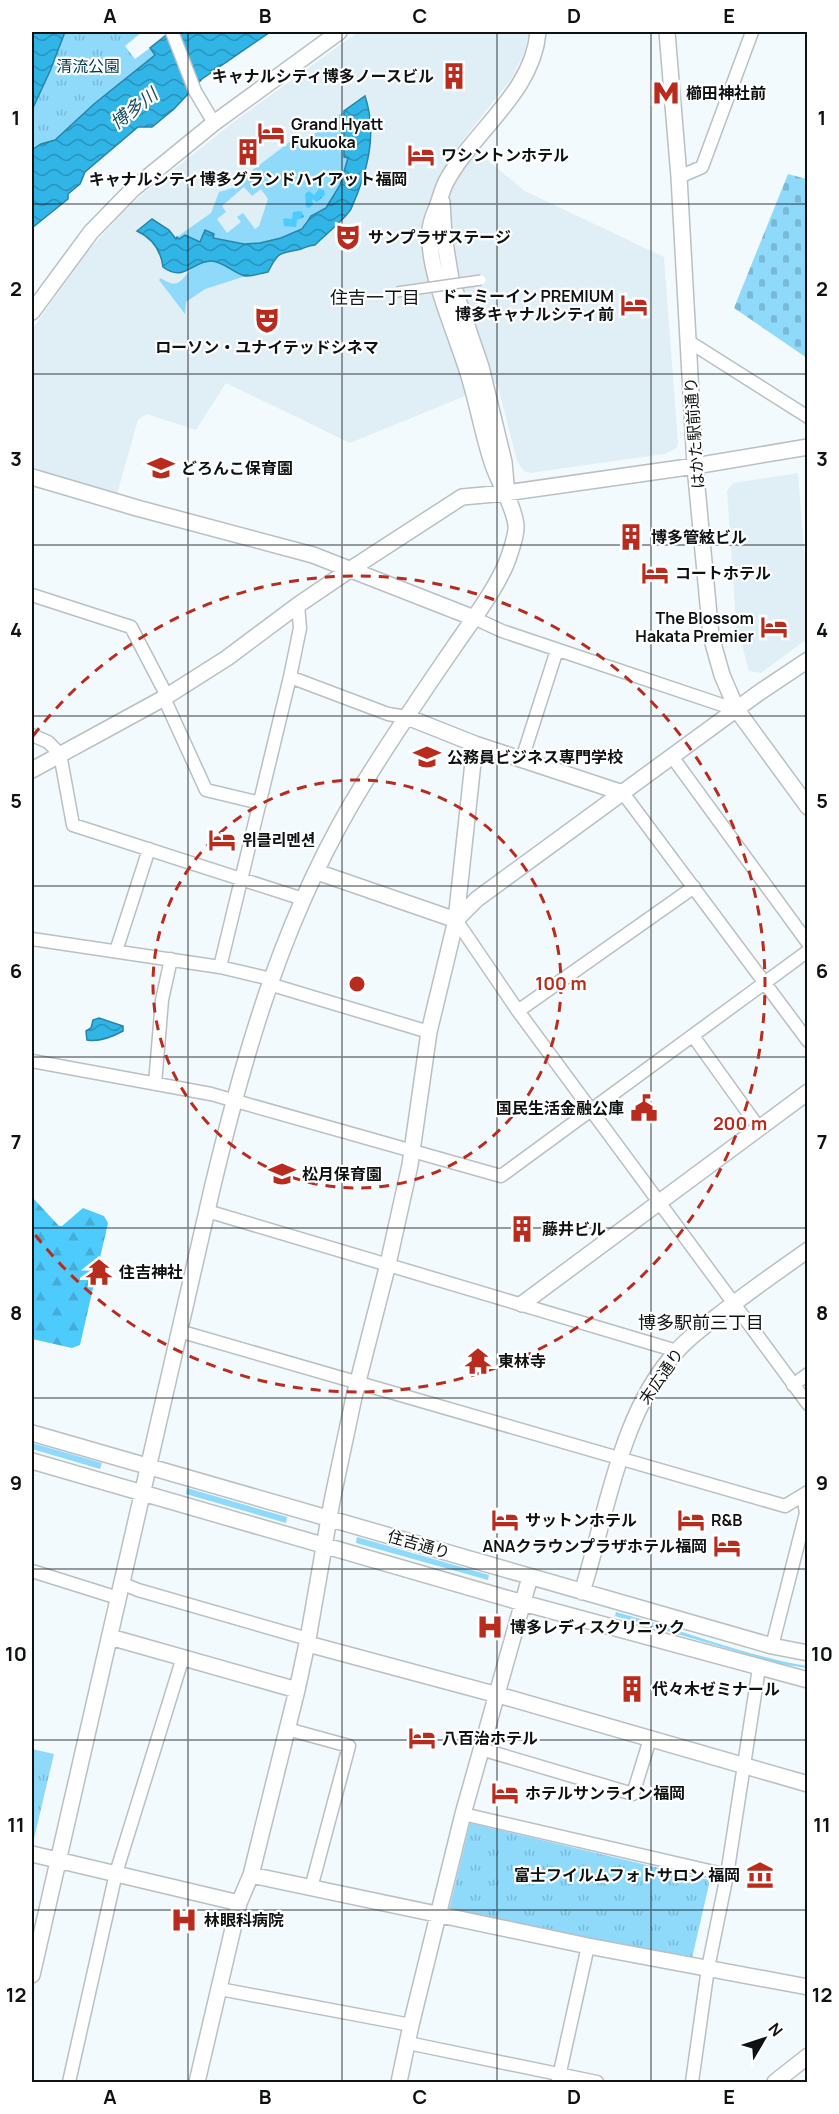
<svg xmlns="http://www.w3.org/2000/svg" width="839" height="2114" viewBox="0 0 839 2114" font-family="Manrope,'Noto Sans JP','Noto Sans KR',sans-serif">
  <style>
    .built { fill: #e0eff6 }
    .green { fill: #8fd9fb; fill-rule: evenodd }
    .forest { fill: url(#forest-firs) }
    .cemetery { fill: url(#cemetery-stones) }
    .park { fill: url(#park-tufts) }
    .water { fill: url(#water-waves); stroke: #2784a7; stroke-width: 1.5 }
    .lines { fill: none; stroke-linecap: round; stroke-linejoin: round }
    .minor-casing { stroke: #b9bfc3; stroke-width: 15 }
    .tertiary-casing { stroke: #b9bfc3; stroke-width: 18 }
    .minor { stroke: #fff; stroke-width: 12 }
    .tertiary { stroke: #fff; stroke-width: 15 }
    .pedestrian-bridge-casing { stroke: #b9bfc3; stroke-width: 12; stroke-linecap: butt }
    .pedestrian-bridge { stroke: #fff; stroke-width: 9 }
    .grid { fill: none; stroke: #0f1213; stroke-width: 1.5; stroke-opacity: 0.55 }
    .ring { fill: none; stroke: #b82b1d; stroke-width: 3; stroke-dasharray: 10 8 }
    .labels { text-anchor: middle; stroke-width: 4.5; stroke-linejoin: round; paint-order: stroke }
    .park-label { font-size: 16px; fill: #00394d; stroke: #fff }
    .poi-label { font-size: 16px; font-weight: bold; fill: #0f1213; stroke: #fff; text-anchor: start }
    .street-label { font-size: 16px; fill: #0f1213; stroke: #fff }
    .water-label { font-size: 18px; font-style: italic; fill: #164a5e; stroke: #fff }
    .neighbourhood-label { font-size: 18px; fill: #0f1213; stroke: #fff }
    .centre { fill: #b82b1d; stroke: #fff; stroke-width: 3 }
    .ring-label { font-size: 18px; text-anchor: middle; font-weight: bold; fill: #b82b1d; stroke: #fff; stroke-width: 4.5; stroke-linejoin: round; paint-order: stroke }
    .neatline { fill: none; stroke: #0f1213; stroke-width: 2 }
    .grid-label { font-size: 20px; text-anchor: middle; font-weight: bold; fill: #0f1213 }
  </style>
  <defs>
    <pattern id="forest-firs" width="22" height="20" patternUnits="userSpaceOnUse" patternTransform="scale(1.5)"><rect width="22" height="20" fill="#4ecbfd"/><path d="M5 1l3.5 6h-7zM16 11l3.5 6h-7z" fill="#43add8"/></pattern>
    <pattern id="cemetery-stones" width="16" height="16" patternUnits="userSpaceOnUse" patternTransform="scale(1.5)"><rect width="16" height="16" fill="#8fd9fb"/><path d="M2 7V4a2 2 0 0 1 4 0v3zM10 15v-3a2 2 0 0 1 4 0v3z" fill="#7ab9d6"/></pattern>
    <pattern id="park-tufts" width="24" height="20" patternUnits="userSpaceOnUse" patternTransform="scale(1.5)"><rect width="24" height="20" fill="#8fd9fb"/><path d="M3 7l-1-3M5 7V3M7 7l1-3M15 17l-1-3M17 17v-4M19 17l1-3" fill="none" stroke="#7ab9d6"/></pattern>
    <pattern id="water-waves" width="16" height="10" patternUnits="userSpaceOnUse" patternTransform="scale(1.5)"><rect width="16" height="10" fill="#31b5e7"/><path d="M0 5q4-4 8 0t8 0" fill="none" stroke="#2892ba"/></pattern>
  </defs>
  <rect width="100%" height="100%" fill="#f3fafd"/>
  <path class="built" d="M358,32H529L524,53L512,78L463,140L525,191L664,257L678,442L677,448L665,454L530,473L524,471L517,461L497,383L350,443L226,383L196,430L147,414L138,420L117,494L69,481L32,467V329L88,251L120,215L144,193L235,121Z
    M798,473L807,591V639L761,673L749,671L736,623L727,491L733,483Z"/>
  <path class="green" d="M344,111V157H349L340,185L326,208C318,211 311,215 306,221C304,223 304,227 302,229C286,244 230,249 212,237C209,235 208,233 206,230L200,242L185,235L179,240L177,237L211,213L219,192L239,186L242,178L296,137L302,144ZM244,187L252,196L261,189L268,199L259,226L255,229L243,213L237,217L241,222L227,233L217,219L226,212L222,206Z
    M208,261H214L246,276L205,289L186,302L185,314L159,280L161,278C182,294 184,271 198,264C202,262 205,262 208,261Z
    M32,1443L102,1463L100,1469L32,1449Z
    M187,1488L287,1517L286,1523L186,1494Z
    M357,1537L489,1575L488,1580L356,1543Z
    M616,1612C680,1629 742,1655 807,1666V1668L780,1664L615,1616Z"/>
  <path class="forest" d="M319,189L324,190L325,195L317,202L312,199L313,205L309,208L306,207L305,194L309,191L314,195Z
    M300,211L302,212L304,217L297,220L296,227L284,226L283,220L285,218L292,219L293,212Z
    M32,1197L59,1226H62L83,1208L104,1216L108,1223L80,1345L72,1348L32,1339Z"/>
  <path class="cemetery" d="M788,174L807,179V358L734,308Z"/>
  <path class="park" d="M65,32H142L125,46L135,59L150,48L156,55L94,104L54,140L41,144L32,150V110L50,71Z
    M32,1749L54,1754L33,1843H32Z
    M470,1823L710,1880L690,1967L449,1910Z"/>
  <path class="water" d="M32,32H65L50,71L32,110Z
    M170,32H270L202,79L174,109L152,127H138L85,172L80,184L68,194V199L32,228V150L41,144L55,140L94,104L155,55L150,48Z
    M365,96C378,135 367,173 351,209C347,217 323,237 315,245C307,245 304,249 297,250C278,253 277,254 268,272C261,273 251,277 245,276C233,273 223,261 211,261C192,261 184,283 163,267C161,251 152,238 137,231L152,219L169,230L176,239L177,237L179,239L185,235L200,242L205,230L214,234L213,238L244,244L260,243L281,238L302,229L311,216L326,208L340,185L348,158L344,157V111Z
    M99,1018L123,1026V1031C112,1037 98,1042 87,1040L86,1031L91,1028L93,1020Z"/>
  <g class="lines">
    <defs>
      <path id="minor" d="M172,32L195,91L214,123
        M679,177L702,167L752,32
        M688,341L808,417
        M32,595L131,627L167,696
        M474,618L502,631L737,710
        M290,677L388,714L407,717
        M164,698L206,790L260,803
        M32,735L48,742L60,754L73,825L303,899
        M673,758L808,943
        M522,759L557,650
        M623,793L808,1041
        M456,920L518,1011L808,1404
        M32,939L220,967L271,979
        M116,951L149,849
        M220,967L290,677L300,628L298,605
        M269,984L429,1032
        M518,1011L694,887
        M693,1036L759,1128
        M32,1061L211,1094L501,1176L808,951
        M155,1084L162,1000L171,959
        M207,1211L677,1351
        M179,1331L785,1506L808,1492
        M793,1385L808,1374
        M32,1571L118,1598
        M121,1583L138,1590L308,1639
        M772,1646L806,1513L803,1496
        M287,1729L349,1746L311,1888
        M481,1749L633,1794L650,1739
        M463,1814L727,1875
        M220,1989L411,2025
        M408,2043L597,2082
        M558,2081L588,1946
        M69,2082L116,1873L183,1657
        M692,2082L708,1968L727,1875L759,1668"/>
      <path id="tertiary" d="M667,32L679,177L695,466L711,636L722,675L737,710L808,807
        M442,202L444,237L451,279L481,367L504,462L506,484
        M32,312L91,232L133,189L214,123L339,32
        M32,477L137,508L313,555L474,618
        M407,717L475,744L623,793
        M32,770L164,698L227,658L298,605L351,569L462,497L506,493L695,466L808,447
        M317,872L456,920L477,899L760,692L808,660
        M522,1304L808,1092
        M32,1433L772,1646L808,1653
        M32,1461L523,1603L808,1680
        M582,1592C607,1514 620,1412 677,1351C688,1338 702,1328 715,1318C745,1294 777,1272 808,1250
        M110,1637L297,1690
        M308,1644L509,1698L808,1784
        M32,1854L239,1903
        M251,1875L588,1946L808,1987
        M32,1975L212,1189C246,1046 286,909 364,783C393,736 425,689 456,644C472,621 501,582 509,556C512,547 517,534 516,525C513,502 497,481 491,459C482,431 477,401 468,373C456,333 427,271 430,231C430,223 434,214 437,207C440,199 442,190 446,182C473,131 533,93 538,32
        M197,2082L239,1903L251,1875L297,1690L308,1639L332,1501L354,1397L388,1264L410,1165L429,1032L456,920L475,744
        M399,2082L411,2025L463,1814L530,1577
        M775,2082L808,2056"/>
    </defs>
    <use href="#minor" class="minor-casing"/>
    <use href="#tertiary" class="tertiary-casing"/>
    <use href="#minor" class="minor"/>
    <use href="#tertiary" class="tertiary"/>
    <defs>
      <path id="pedestrian-bridge" d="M397,292L481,280"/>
    </defs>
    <use href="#pedestrian-bridge" class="pedestrian-bridge-casing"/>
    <use href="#pedestrian-bridge" class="pedestrian-bridge"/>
  </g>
  <path class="grid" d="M188,32V2082M342,32V2082M497,32V2082M651,32V2082M32,204H808M32,374H808M32,545H808M32,716H808M32,886H808M32,1057H808M32,1228H808M32,1398H808M32,1569H808M32,1740H808M32,1910H808"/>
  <g class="ring">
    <circle cx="357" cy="984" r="204"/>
    <path d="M33 736A408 408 0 1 1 33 1232"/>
  </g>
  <defs>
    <symbol id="building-bare" viewBox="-9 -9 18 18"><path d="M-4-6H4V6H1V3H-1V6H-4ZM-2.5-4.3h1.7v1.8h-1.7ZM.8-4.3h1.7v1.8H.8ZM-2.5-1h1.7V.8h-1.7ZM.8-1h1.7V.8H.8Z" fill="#b82b1d" stroke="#fff" stroke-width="2.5" paint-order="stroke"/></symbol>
    <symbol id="metro-bare" viewBox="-9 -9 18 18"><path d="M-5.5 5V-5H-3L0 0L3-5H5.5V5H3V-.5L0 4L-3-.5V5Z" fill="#b82b1d" stroke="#fff" stroke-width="2.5" paint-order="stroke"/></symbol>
    <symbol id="hotel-bare" viewBox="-9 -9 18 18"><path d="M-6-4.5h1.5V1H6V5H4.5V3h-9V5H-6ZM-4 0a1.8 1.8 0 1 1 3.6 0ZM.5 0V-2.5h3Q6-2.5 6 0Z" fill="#b82b1d" stroke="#fff" stroke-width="2.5" paint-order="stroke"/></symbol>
    <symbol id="theatre-bare" viewBox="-9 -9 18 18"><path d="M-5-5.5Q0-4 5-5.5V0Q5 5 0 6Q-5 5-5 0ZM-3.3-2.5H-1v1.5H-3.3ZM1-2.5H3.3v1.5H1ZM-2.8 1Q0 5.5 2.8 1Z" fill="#b82b1d" stroke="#fff" stroke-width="2.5" paint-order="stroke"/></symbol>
    <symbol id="school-bare" viewBox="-9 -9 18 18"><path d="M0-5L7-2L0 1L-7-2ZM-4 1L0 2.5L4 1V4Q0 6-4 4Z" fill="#b82b1d" stroke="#fff" stroke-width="2.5" paint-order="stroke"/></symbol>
    <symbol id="university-bare" viewBox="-9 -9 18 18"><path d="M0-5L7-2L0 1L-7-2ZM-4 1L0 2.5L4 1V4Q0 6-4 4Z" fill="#b82b1d" stroke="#fff" stroke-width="2.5" paint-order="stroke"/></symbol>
    <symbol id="civic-bare" viewBox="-9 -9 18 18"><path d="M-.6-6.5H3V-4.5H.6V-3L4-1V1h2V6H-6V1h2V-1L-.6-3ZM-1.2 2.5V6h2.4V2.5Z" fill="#b82b1d" stroke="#fff" stroke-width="2.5" paint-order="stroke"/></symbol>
    <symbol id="temple-bare" viewBox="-9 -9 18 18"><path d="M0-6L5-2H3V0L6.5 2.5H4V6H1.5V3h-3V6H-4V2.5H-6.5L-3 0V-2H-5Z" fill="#b82b1d" stroke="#fff" stroke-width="2.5" paint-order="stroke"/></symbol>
    <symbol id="hospital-bare" viewBox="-9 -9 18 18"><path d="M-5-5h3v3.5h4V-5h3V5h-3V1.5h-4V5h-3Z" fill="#b82b1d" stroke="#fff" stroke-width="2.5" paint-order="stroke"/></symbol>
    <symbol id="museum-bare" viewBox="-9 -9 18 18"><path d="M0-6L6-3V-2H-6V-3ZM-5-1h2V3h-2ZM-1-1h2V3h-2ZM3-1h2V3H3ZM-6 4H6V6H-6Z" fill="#b82b1d" stroke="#fff" stroke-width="2.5" paint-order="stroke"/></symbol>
  </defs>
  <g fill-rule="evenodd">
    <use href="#building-bare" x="435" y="57" width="38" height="38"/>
    <use href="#metro-bare" x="647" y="74" width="38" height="38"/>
    <use href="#hotel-bare" x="252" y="114" width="38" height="38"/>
    <use href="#building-bare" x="229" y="133" width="38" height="38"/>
    <use href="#hotel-bare" x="402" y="136" width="38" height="38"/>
    <use href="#theatre-bare" x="329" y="218" width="38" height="38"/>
    <use href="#hotel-bare" x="615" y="286" width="38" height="38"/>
    <use href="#theatre-bare" x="248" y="301" width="38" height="38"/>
    <use href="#school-bare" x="142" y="449" width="38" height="38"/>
    <use href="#building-bare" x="612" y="518" width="38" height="38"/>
    <use href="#hotel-bare" x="636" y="554" width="38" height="38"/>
    <use href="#hotel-bare" x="755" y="608" width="38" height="38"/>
    <use href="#university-bare" x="408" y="738" width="38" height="38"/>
    <use href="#hotel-bare" x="203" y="821" width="38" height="38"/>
    <use href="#civic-bare" x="625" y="1089" width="38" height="38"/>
    <use href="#school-bare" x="263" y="1155" width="38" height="38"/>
    <use href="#building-bare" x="503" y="1210" width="38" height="38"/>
    <use href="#temple-bare" x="80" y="1253" width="38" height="38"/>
    <use href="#temple-bare" x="459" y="1342" width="38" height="38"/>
    <use href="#hotel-bare" x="486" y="1501" width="38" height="38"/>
    <use href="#hotel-bare" x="672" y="1501" width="38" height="38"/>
    <use href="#hotel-bare" x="708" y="1527" width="38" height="38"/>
    <use href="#hospital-bare" x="471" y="1608" width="38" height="38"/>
    <use href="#building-bare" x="613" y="1670" width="38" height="38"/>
    <use href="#hotel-bare" x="403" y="1719" width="38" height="38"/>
    <use href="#hotel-bare" x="486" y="1774" width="38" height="38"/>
    <use href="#museum-bare" x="741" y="1856" width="38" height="38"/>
    <use href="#hospital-bare" x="165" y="1901" width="38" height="38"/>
  </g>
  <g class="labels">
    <g class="park-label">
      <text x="88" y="72">清流公園</text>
    </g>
    <g class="poi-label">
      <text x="434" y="82" text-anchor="end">キャナルシティ博多ノースビル</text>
      <text x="686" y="99">櫛田神社前</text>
      <text x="291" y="130">Grand Hyatt<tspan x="291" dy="18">Fukuoka</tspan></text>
      <text x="441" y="161">ワシントンホテル</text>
      <text x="248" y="185" text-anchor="middle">キャナルシティ博多グランドハイアット福岡</text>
      <text x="368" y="243">サンプラザステージ</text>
      <text x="614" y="302" text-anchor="end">ドーミーイン PREMIUM<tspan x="614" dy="18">博多キャナルシティ前</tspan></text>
      <text x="267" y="353" text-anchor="middle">ローソン・ユナイテッドシネマ</text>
      <text x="181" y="474">どろんこ保育園</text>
      <text x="651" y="543">博多管絃ビル</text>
      <text x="675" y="579">コートホテル</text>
      <text x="754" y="624" text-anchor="end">The Blossom<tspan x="754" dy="18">Hakata Premier</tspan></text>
      <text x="447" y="763">公務員ビジネス専門学校</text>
      <text x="242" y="846">위클리멘션</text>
      <text x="624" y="1114" text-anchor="end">国民生活金融公庫</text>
      <text x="302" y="1180">松月保育園</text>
      <text x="542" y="1235">藤井ビル</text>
      <text x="119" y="1278">住吉神社</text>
      <text x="498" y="1367">東林寺</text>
      <text x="525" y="1526">サットンホテル</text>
      <text x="711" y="1526">R&amp;B</text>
      <text x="707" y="1552" text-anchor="end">ANAクラウンプラザホテル福岡</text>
      <text x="510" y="1633">博多レディスクリニック</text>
      <text x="652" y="1695">代々木ゼミナール</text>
      <text x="442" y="1744">八百治ホテル</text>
      <text x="525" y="1799">ホテルサンライン福岡</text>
      <text x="740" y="1881" text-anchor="end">富士フイルムフォトサロン 福岡</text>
      <text x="204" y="1926">林眼科病院</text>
    </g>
    <g class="street-label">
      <text transform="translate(694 433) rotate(-94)" y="6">はかた駅前通り</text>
      <text transform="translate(661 1376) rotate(-55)" y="6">末広通り</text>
      <text transform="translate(419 1544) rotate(16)" y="6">住吉通り</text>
    </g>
    <g class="water-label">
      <text transform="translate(134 109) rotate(-38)" y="6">博多川</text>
    </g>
    <g class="neighbourhood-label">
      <text x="375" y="304">住吉一丁目</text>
      <text x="701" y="1329">博多駅前三丁目</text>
    </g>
  </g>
  <circle cx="357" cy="984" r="9" class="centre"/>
  <g class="ring-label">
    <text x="561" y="990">100 m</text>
    <text x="740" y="1130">200 m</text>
  </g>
  <rect width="839" height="2114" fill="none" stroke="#ffffff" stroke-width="66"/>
  <g transform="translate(764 2039) rotate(51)" stroke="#ffffff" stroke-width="4.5" paint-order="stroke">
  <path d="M0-4.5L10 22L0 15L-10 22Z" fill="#0f1213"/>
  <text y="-9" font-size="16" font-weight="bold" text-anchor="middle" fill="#0f1213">N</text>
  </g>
  <rect x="33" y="33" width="773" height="2048" class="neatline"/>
  <g class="grid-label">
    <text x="110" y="23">A</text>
    <text x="265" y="23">B</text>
    <text x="420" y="23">C</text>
    <text x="574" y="23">D</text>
    <text x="729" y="23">E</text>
    <text x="16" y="125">1</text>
    <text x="822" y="125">1</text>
    <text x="16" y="296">2</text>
    <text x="822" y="296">2</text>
    <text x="16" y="466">3</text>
    <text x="822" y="466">3</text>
    <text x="16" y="637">4</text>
    <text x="822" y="637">4</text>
    <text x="16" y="808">5</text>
    <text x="822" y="808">5</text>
    <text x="16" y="978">6</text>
    <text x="822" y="978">6</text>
    <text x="16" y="1149">7</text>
    <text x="822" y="1149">7</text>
    <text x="16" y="1320">8</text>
    <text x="822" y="1320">8</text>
    <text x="16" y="1490">9</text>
    <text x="822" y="1490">9</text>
    <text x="16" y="1661">10</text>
    <text x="822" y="1661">10</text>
    <text x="16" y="1832">11</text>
    <text x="822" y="1832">11</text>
    <text x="16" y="2002">12</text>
    <text x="822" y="2002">12</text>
    <text x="110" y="2104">A</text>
    <text x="265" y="2104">B</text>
    <text x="420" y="2104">C</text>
    <text x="574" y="2104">D</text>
    <text x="729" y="2104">E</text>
  </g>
</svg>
